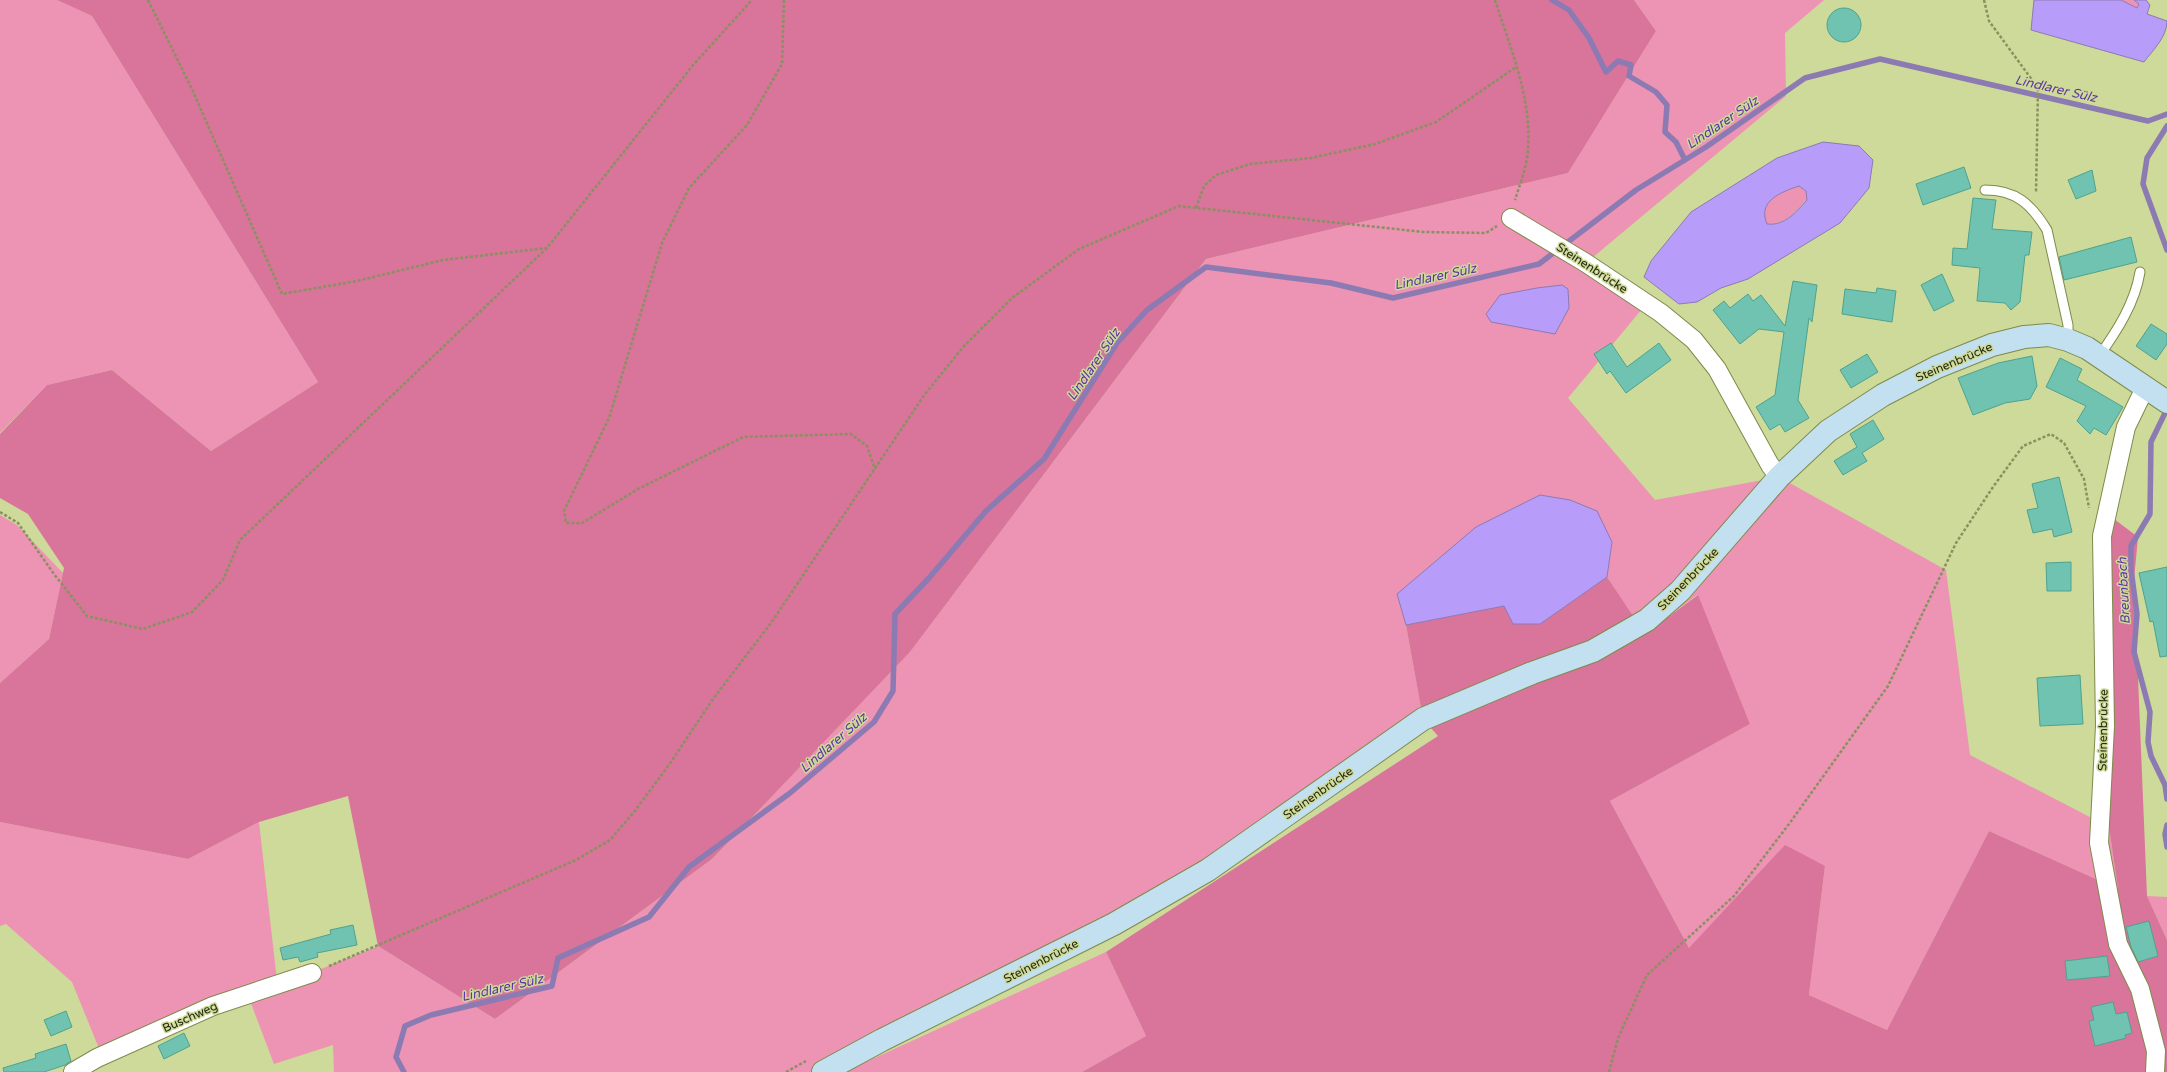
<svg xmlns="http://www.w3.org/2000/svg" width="2167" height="1072" viewBox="0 0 2167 1072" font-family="'Varela Round',sans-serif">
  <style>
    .green { fill: #ed93b4 }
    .forest { fill: #d9749b }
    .water { fill: #b89cf9; stroke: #8c7ab3; fill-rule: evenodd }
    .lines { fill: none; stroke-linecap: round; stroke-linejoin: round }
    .stream { stroke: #8c7ab3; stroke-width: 5.5 }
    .building { fill: #70c3b0; stroke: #4ea28f }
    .service-casing { stroke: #7f8a4b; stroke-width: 11 }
    .minor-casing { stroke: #7f8a4b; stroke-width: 20 }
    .secondary-casing { stroke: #7f8a4b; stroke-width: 24 }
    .path { stroke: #88915f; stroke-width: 2.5; stroke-dasharray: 3 2; stroke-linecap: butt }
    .service { stroke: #fff; stroke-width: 9 }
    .minor { stroke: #fff; stroke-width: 18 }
    .secondary { stroke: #c2e0ef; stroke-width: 22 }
    .labels { text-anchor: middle; stroke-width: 3; stroke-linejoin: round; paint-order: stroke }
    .street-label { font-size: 12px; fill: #252a0f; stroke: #ceda99 }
    .water-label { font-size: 13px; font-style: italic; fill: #5e359f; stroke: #ceda99 }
  </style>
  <rect width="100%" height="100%" fill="#ceda99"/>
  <path class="green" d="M0,0H57L92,16L318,382L211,451L112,370L47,385L0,433Z
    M1634,0H1824L1785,33L1786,96L1586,263L1642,309L1568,398L1655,500L1779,477L1946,570L1970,755L2109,827L2118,889L1989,831L1887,1030L1809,995L1825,866L1689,948L1610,801L1750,724L1697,595L1644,634L1607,577L1612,542L1397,594L1406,625L1423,719L1208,870L823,1072H334L333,1045L274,1064L249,998L378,946L495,1019L712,859L910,652L1206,259L1568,173L1656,31Z
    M2121,0H2134L2139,4L2137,8Z
    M1799,186L1806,191L1807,199C1796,212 1785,225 1767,224C1757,201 1781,192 1799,186Z
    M0,515L17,525L63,573L49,639L0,683Z
    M0,822L188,859L259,822L277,981L100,1051L72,982L6,924L0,926Z
    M2147,896L2167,897V940Z
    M1106,952L1146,1036L1082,1072H844Z"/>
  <path class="forest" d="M57,0H1634L1656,31L1568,173L1206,259L910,652L712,859L495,1019L378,946L348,796L259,822L188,859L0,822V683L49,639L64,568L28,514L0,498V434L47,385L112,370L211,451L318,382L92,16Z
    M2114,519L2138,537L2134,580L2147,896L2167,940V1072H1082L1146,1036L1106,952L1438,736L1423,719L1406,625L1504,606L1540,624L1607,577L1645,634L1698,595L1750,724L1610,801L1689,948L1785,845L1825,866L1809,995L1887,1030L1989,831L2118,889L2109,827L2106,554Z"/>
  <path class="water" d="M2034,0H2121L2137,8L2139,4L2134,0H2146L2150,5L2147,14L2167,21C2167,37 2153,50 2144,62L2031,30Z
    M1823,142L1859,146L1873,160L1869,188L1840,223L1748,279L1721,288L1697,302L1679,304L1644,277L1651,261L1691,212L1777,158ZM1799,186L1806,191L1807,200C1796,212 1785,226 1767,224C1757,201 1781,192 1799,186Z
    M1562,285L1568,289L1569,308L1555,334L1491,322L1486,314L1500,295L1537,288Z
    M1540,495L1570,500L1597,511L1612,542L1607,577L1540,624H1513L1504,606L1406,625L1397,594L1476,527Z"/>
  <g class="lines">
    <path class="stream" d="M1552,0L1569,10L1589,38L1606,72L1618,61L1631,65L1629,76L1656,92L1667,105L1665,132L1676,142L1685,160
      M2167,126L2147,158L2143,184L2167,250
      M2167,409L2151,442L2150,514L2131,546V569L2137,614L2134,652L2150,712L2148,742L2151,756L2165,785L2167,799
      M2167,825L2165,834L2167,847
      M404,1072L396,1057L405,1026L431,1015L552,986L558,958L649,917L689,867L790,793L874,722L893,691L895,614L929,578L986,511L1044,459L1117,343L1147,310L1206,267L1331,283L1393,298L1539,264L1636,190L1706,147L1805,78L1880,59L2148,121L2167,114"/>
  </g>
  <path class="building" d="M1827 25a17 17 0 1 1 34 0a17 17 0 1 1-34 0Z
    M1964,167L1971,188L1923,205L1916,184Z
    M2092,170L2096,191L2076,199L2068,180Z
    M1973,198L1996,200L1992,229L2032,232L2029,255H2025L2020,302L2011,310L2005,303L1977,301L1980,268L1952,265L1953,248L1967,249Z
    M2131,237L2137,262L2064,280L2059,257Z
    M1942,274L1954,301L1934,311L1921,285Z
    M1793,281L1817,285L1812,322L1809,318L1798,400L1809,418L1785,432L1780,424L1770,430L1756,407L1775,395L1784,332L1759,329L1740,344L1713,310L1724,301L1730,308L1748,294L1753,301L1761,295L1785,326Z
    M1877,288L1896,291L1892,322L1842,314L1845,289L1876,293Z
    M2151,324L2167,334V344L2156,360L2136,346Z
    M1611,343L1627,367L1659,343L1671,360L1626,393L1610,371L1607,374L1594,354Z
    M1867,354L1878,372L1851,388L1840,370Z
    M2032,356L2037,386L2030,399L2005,403L1973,415L1958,378L1998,363Z
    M2060,358L2082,369L2077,380L2123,407L2106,435L2094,428L2090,434L2077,421L2086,406L2046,387Z
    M1873,420L1884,439L1862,453L1867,461L1843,475L1834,461L1857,447L1850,434Z
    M2059,477L2072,532L2054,537L2052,529L2033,533L2027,510L2038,508L2032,484Z
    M2071,562V591H2047L2046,563Z
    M2167,567V656L2160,657L2153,621L2150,622L2139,573Z
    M2080,675L2083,724L2040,726L2037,678Z
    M2149,921L2158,956L2138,962L2131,947L2126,927Z
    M353,925L357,945L317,953L318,957L300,962L298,957L283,960L280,948L331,934L330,930Z
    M2107,956L2110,976L2067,980L2065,961Z
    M2113,1002L2116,1014L2127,1012L2132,1033L2125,1035L2126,1038L2095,1046L2089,1021L2094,1020L2091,1007Z
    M66,1011L72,1027L51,1036L44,1020Z
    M184,1033L190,1046L164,1059L158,1046Z
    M66,1044L71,1061L65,1065L44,1072H4L3,1068L36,1058L35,1054Z"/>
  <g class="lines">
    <defs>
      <path id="service" d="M1985,190C2016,190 2031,204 2047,230L2068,325V340
        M2099,356C2117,331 2135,303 2140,272"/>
      <path id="minor" d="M1511,218L1586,263L1661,313L1694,340L1717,369L1770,465L1779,477
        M2145,388L2126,427L2102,536L2105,726L2099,843L2118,944L2140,989L2156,1051L2155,1072
        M73,1072L97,1058L213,1006L312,973"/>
      <path id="secondary" d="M823,1072L882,1040L1114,924L1208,870L1423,719L1532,673L1593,651L1647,620L1680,591L1779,477L1828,431L1883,395L1937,367L1992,345L2024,337L2049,335L2068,340L2087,348L2167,402"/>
    </defs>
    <use href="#service" class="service-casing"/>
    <use href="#minor" class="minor-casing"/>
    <use href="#secondary" class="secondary-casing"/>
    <path class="path" d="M148,0L191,87L282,294L357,281L443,260L547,248
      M784,0L782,64L747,125L689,188L662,243L609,418L564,511L566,523H582L638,489L743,437L851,434L867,446L875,469
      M1495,0C1510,47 1532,99 1528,149C1527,166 1520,184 1515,200
      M1984,0L1989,21L2038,88L2036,193
      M1196,208L1204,186L1216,175L1250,164L1311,158L1375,144L1436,122L1516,67
      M0,512L18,523L54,574L87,616L143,629L192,612L223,580L240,540L547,248L694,64L752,0
      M329,966L576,860L610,840L634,812L671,762L713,699L771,623L925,394L964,346L1012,298L1079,249L1179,206L1424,232L1486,233L1497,226
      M786,1072L806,1061
      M1609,1072L1618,1038L1647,975L1734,896L1789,824L1888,686L1956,543L1993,487L2023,446L2051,434L2064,443L2084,479L2089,508"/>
    <use href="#service" class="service"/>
    <use href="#minor" class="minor"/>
    <use href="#secondary" class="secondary"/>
  </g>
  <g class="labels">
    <g class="street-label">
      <text transform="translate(1592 268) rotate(33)" y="4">Steinenbrücke</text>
      <text transform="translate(1954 362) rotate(-23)" y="4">Steinenbrücke</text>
      <text transform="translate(1688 579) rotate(-46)" y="4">Steinenbrücke</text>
      <text transform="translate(2103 730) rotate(-89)" y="4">Steinenbrücke</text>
      <text transform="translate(1318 793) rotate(-35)" y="4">Steinenbrücke</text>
      <text transform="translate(1041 961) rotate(-27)" y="4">Steinenbrücke</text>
      <text transform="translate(190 1017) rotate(-24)" y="4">Buschweg</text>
    </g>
    <g class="water-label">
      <text transform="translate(2056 88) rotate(13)" y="5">Lindlarer Sülz</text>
      <text transform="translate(1722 122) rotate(-34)" y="5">Lindlarer Sülz</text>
      <text transform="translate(1435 276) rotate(-12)" y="5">Lindlarer Sülz</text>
      <text transform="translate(1093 364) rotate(-56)" y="5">Lindlarer Sülz</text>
      <text transform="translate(2123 591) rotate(-93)" y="5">Breunbach</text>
      <text transform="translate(833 742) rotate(-41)" y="5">Lindlarer Sülz</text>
      <text transform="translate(502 987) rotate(-13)" y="5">Lindlarer Sülz</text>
    </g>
  </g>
</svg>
